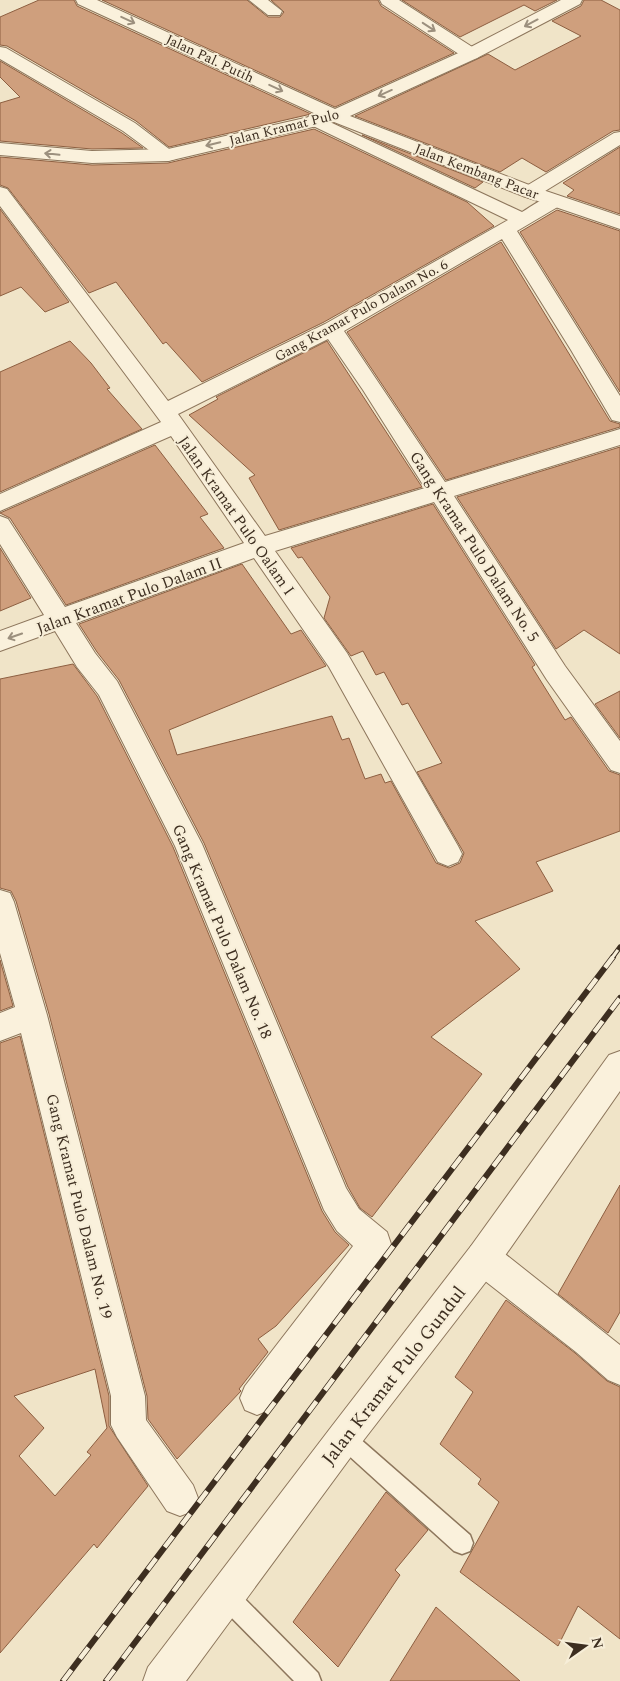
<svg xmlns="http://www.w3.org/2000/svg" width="620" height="1681" viewBox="0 0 620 1681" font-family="Spectral,serif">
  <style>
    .building { fill: #cf9f7d; stroke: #8d5f41; fill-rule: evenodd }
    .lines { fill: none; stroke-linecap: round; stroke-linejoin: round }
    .service-casing { stroke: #8d765c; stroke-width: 3 }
    .minor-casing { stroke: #8d765c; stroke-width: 2 }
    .tertiary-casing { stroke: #8d765c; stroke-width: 2 }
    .service { fill: #faf1dc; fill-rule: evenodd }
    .minor { fill: #faf1dc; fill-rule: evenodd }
    .tertiary { fill: #faf1dc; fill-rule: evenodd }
    .rail-far1-casing { stroke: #3d2e20; stroke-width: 5 }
    .rail-casing { stroke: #3d2e20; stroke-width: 6 }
    .rail-far1 { stroke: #f7eed8; stroke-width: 3; stroke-dasharray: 10; stroke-linecap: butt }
    .rail { stroke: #f7eed8; stroke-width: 4.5; stroke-dasharray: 14; stroke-linecap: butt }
    .oneway { stroke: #9c907e }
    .labels { text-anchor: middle; stroke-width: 4; stroke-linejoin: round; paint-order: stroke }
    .far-street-label { font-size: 14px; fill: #3d2e20; stroke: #f7eed8 }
    .street-label { font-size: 16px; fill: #3d2e20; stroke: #f7eed8 }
    .near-street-label { font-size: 19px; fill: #3d2e20; stroke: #f7eed8 }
  </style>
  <rect width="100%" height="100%" fill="#f0e4c8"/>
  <path class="building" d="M39,0H74L77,6L311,114L169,147L136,121L7,46L0,45V17Z
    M102,0H247L268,17H280L284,12L271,0H378L381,6L454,53L335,107Z
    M402,0H557L535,11L524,5L460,37Z
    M584,0H601L620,10V130L613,131L546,172L522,158L500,172L355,116L488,54L515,70L581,36L552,21L581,6Z
    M0,61L122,133L143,148L92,149L0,141V103L20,97L0,77Z
    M314,129L467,202L494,226L324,322L202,382L166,342L163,344L116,282L89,293L8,188L0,185V157L92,165L168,163Z
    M362,135L483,182L475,188Z
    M620,147V214L567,196L574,190L563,183Z
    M0,209L69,302L45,312L21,287L0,296Z
    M557,210L620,231V392L520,232Z
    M501,242L610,421L620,424V427L446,480L347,332Z
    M70,341L91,363L110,388L107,389L142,429L0,492V372Z
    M327,341L422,487L279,530L249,478L255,475L189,415L218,399L216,397Z
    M155,445L208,514L200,517L224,548L66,605L10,518L0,513Z
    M620,447V654L584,630L556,649L457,497Z
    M433,504L535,665L532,667L565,720L571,717L609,771L620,775V831L536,862L553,891L475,921L520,969L431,1037L482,1074L372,1217L360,1208L348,1187L204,843L119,680L97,652L79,624L242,564L291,634L301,630L326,666L169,730L177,755L332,716L342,740L349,738L365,779L381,774L385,783L391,781L436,863L449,868L460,863L464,853L417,772L442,763L408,703L402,705L384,672L376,675L363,651L351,656L324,618L330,597L302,557L298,558L291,548Z
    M0,548L31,598L0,611Z
    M73,664L97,696L173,847L322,1211L335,1232L349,1245L276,1326L258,1339L268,1352L239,1389L241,1391L177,1459L148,1419L147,1396L49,1014L16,901L11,891L0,888V679Z
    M620,691V738L595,704Z
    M0,960L13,1006L0,1011Z
    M20,1036L109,1396V1426L148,1486L97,1548L94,1544L0,1653V1043ZM95,1369L107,1428L87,1452L91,1455L55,1496L19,1456L44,1428L14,1396Z
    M620,1185V1312L608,1333L558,1294Z
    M506,1300L575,1353L607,1381L620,1387V1639L578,1606L558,1646L460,1572L499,1502L478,1484L481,1479L440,1444L473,1392L455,1377Z
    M386,1492L428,1530L395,1570L400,1575L338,1667L293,1622Z
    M436,1607L520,1681H390Z"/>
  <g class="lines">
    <defs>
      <path id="service" d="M344,1428L351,1431L470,1535L473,1543L470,1551L462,1554L454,1551L337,1445L334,1438L337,1431Z
        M226,1585L234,1588L318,1673L321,1681H294L218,1604L215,1596L218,1588Z"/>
      <path id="minor" d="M249,0H268L282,11L280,15H268Z
        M380,0H399L477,50L480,54L477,58L471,59L465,58L382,4Z
        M0,47L6,48L135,123L177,155L175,159L168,161L161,159L123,131L0,59Z
        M315,115L522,212C534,205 547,193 561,197L564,201L561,205L517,231L620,396V422L612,420L571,350L502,239L344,331L445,482L620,429V445L454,496L565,666L620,741V773L611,770L547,680L434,502L275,551L347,653L458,846L462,854L458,862L448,866L438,862L329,667L254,558L76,623L95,653L117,681L202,844L346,1188L359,1209L387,1232L391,1244L387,1256L269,1410L257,1415L245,1410L240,1398L245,1386L353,1246L337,1231L324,1210L175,846L99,695L77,667L55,631L0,651V631L44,615L0,544V516L8,519L65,607L244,543L171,436L0,511V494L161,422L0,206V187L7,189L168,401L325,324L508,220L309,124L306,120L309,116ZM328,339L363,390L425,488L265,536L178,414Z
        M620,132V145L537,196L530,198L523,196L520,192L523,188L614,133Z
        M0,890L10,893L14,902L47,1015L145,1396L146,1420L193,1485L198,1498L193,1511L180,1516L167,1511L117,1437L111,1425V1396L21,1033L0,1041V1013L15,1007L0,953Z
        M483,1242L495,1246L620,1345V1385L608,1380L576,1352L471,1270L467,1258L471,1246Z"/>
      <path id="tertiary" d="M76,0H97L335,109L465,50L561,0H582L580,4L477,58L350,116L537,188L620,216V229L523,196L334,122L168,161L92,163L0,155V143L92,151L168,149L318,115L78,4Z
        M620,1051V1091L495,1270L356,1450L186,1681H143L148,1667L332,1426L471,1246L609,1055Z"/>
    </defs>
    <use href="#service" class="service-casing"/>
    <use href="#minor" class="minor-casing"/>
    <use href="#tertiary" class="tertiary-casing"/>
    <use href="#service" class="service"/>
    <use href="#minor" class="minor"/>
    <use href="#tertiary" class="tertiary"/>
    <defs>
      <path id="rail-far1" d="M612,958L620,947"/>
      <path id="rail" d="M63,1681L613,957
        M106,1681L620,998"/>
    </defs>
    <use href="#rail-far1" class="rail-far1-casing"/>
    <use href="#rail" class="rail-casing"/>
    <use href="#rail-far1" class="rail-far1"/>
    <use href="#rail" class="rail"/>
  </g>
  <defs><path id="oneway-shaft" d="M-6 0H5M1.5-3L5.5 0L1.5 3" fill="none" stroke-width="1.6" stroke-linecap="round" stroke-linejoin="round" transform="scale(1.25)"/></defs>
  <g class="oneway">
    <use href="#oneway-shaft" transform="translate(128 20) rotate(25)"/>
    <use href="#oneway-shaft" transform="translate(531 23) rotate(152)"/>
    <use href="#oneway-shaft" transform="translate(429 27) rotate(33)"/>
    <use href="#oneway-shaft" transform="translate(276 88) rotate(25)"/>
    <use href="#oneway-shaft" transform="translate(385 93) rotate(156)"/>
    <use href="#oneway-shaft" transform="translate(213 144) rotate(166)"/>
    <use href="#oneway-shaft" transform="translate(52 154) rotate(-174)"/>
    <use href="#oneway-shaft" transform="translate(15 636) rotate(161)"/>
  </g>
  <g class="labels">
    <g class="far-street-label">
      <text transform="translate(210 58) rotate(25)" y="5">Jalan Pal. Putih</text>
      <text transform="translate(284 127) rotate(-14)" y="5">Jalan Kramat Pulo</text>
      <text transform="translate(477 171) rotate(21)" y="5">Jalan Kembang Pacar</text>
      <text transform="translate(361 310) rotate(-29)" y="5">Gang Kramat Pulo Dalam No. 6</text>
    </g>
    <g class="street-label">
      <text transform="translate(237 515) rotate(55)" y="6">Jalan Kramat Pulo Oalam I</text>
      <text transform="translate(475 546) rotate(57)" y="6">Gang Kramat Pulo Dalam No. 5</text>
      <text transform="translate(129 595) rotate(-20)" y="6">Jalan Kramat Pulo Dalam II</text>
      <text transform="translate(223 931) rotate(67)" y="6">Gang Kramat Pulo Dalam No. 18</text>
      <text transform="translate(80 1206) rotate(76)" y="6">Gang Kramat Pulo Dalam No. 19</text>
    </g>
    <g class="near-street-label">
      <text transform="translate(393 1375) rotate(-52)" y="7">Jalan Kramat Pulo Gundul</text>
    </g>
  </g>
  <g transform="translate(585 1646) rotate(76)" stroke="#f7eed8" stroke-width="4" paint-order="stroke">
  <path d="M0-4L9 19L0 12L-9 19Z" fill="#3d2e20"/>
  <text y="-8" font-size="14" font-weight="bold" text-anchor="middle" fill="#3d2e20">N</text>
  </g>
</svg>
